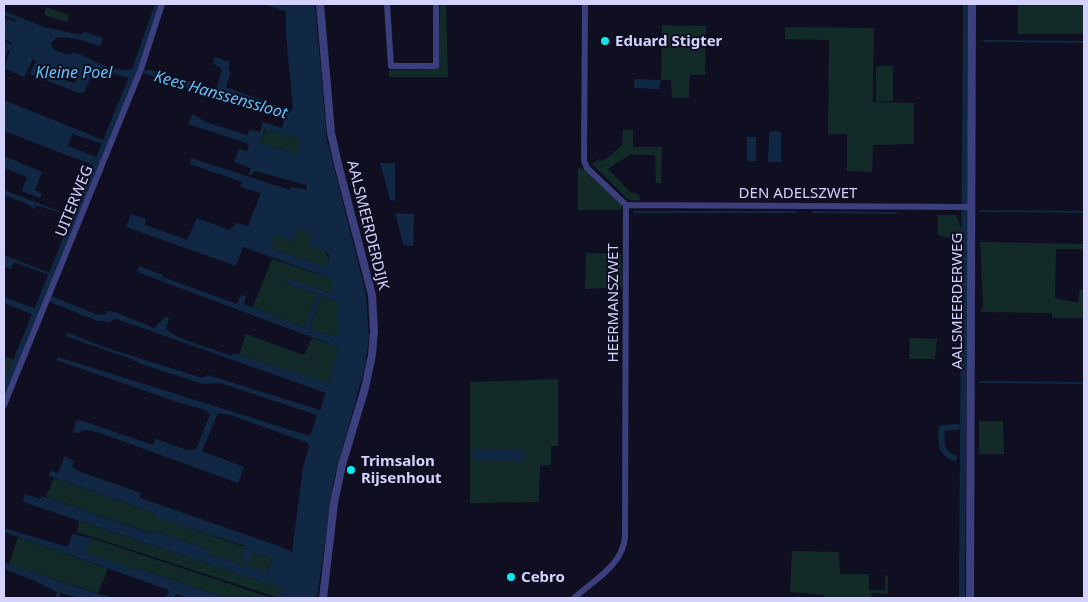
<svg xmlns="http://www.w3.org/2000/svg" width="1088" height="602" viewBox="0 0 1088 602" font-family="'Noto Sans',sans-serif">
  <style>
    .green { fill: #122b28 }
    .water { fill: #102844; fill-rule: evenodd }
    .pier { fill: #100f21 }
    .lines { fill: none; stroke-linecap: round; stroke-linejoin: round }
    .stream { stroke: #102844; stroke-width: 2 }
    .canal { stroke: #102844; stroke-width: 6 }
    .minor { stroke: #3c3f7e; stroke-width: 6 }
    .tertiary { stroke: #3c3f7e; stroke-width: 8 }
    .poi-dot { fill: #0de8ed; stroke: #100f21; stroke-width: 2 }
    .labels { text-anchor: middle; stroke-width: 4; stroke-linejoin: round; paint-order: stroke }
    .poi-label { font-size: 15px; font-weight: bold; fill: #d3d2fc; stroke: #100f21; text-anchor: start }
    .street-label { font-size: 15px; fill: #d3d2fc; stroke: #100f21 }
    .water-label { font-size: 16px; font-style: italic; fill: #66bff6; stroke: #100f21 }
  </style>
  <rect width="100%" height="100%" fill="#100f21"/>
  <path class="green" d="M440,4H446L448,77H389V70L438,69Z
    M1018,4H1084V34H1018Z
    M46,7L69,15L67,22L44,15Z
    M662,25L706,26L705,75H690L689,98H672L671,80H661Z
    M785,27L874,28L873,102L914,103V144L873,145L872,172L847,171V134H828L829,40L785,39Z
    M878,66H893V101H876V68Z
    M266,129L287,136L299,138L298,153L296,154L262,143L260,141Z
    M623,130H633V147H662L661,183H656L655,155H629L608,169L630,192L639,195L640,201L629,200L592,164L599,159L602,161L606,159L622,145Z
    M578,168L584,169L623,205L620,210H578Z
    M938,215H956L962,231V276L956,273L957,240L938,235Z
    M248,226L293,241L297,229C301,230 309,231 313,233C321,239 329,255 329,265L323,266L271,248Z
    M980,242L1084,244V249H1056L1055,298L1078,303L1080,289L1084,291V318H1052V313L980,312L983,305Z
    M586,253L621,254L622,287L585,289Z
    M272,259L333,279V294L288,279L286,283L318,295L304,327L272,316V314L253,307Z
    M321,296L334,301L338,304V337L309,329Z
    M246,334L304,355L312,338L338,347L329,384L239,355Z
    M910,338L937,339L935,359H909Z
    M4,356L19,362L10,386L4,384Z
    M558,379V446H551V465L540,466L539,502L470,503V382Z
    M979,421H1003L1004,454H979Z
    M54,478L157,514V517L245,547L253,553L272,559L268,572L209,555L210,550L152,530L151,533L46,497Z
    M79,521L271,585L272,583L283,587L279,598L77,532Z
    M18,537L108,569L98,593L9,564Z
    M91,538L272,598H227L138,568L136,570L85,553Z
    M792,551L839,552L840,574H869V590H885V576L888,575V594L871,593L872,598H824V595L790,592Z"/>
  <path class="water" d="M262,4H276L283,6L284,4H315L327,140L363,282L366,296L369,337L365,367L360,385L334,479L317,598H279L282,587L272,584L271,585L23,502L25,494L40,499L42,496L150,533L152,530L210,550L209,555L268,572L272,559L253,553L249,563L243,561L242,557L245,546L156,517L157,514L49,476L50,471L58,473L65,456L74,461L72,467L78,471L141,493L140,498L276,545L292,552L303,467L309,447L308,443L230,415L218,413L202,451L244,467L238,483L100,433C91,431 85,428 78,433L73,432L76,421L80,420L153,445L156,439L187,450L196,449L210,415L206,410L180,403L56,360L58,357L310,436L317,416L314,414L220,383L203,384L144,365L126,357L65,336L69,333L101,346L202,378L208,375L320,410L326,393L117,319L108,322L100,320L108,311L115,312L154,328L165,317L169,318L166,329C175,339 217,350 231,356L233,353L239,355L329,383L338,347L137,272L139,266L163,275V277L237,304L241,295L246,296L244,304L272,314V316L304,327L318,295L286,283L288,278L332,294L333,279L243,247L236,266L126,227L131,214L146,219L145,225L187,240L197,218L230,230L236,223L248,226L261,193L240,187L242,182L190,164L191,158L290,190L291,187L307,190L306,185L255,171L251,175H249L251,168L234,162L239,149L247,152L249,144L188,124L192,115H194L206,122L247,135L250,129L260,132L263,122L282,128L284,119L143,73L144,70H151L216,90L222,70L220,67L213,64L215,57L230,62L228,70L231,71L226,87L291,111L293,108L286,35V11ZM265,129L287,136L299,138L298,153L296,154L262,143L260,141ZM297,229L312,233L309,246L326,251L329,256L328,265L323,266L271,248L274,235L293,241ZM321,296L334,301L337,304L338,337L309,329Z
    M4,11L44,27L81,35L84,32L103,38L100,46L77,39L57,37L51,43L52,47L54,50L70,55L74,52C95,59 114,76 137,68L132,79L93,68L91,72L94,75L93,78L90,79L84,92L79,93L30,74L36,61L33,59L24,77L4,68L10,51L8,50L4,60V42L12,44L13,43L4,39V18L15,22L17,21L4,15Z
    M635,79L661,80L659,89L634,88Z
    M4,100L108,142L107,145L72,134L68,146L101,159L98,167L4,131Z
    M775,131L781,132V162H768L769,132Z
    M747,137H756V161H747Z
    M4,156L42,172L35,190L42,194L40,198L22,191L27,177L4,168Z
    M380,163H395V201L390,200Z
    M4,190L72,216L35,205L36,208L34,209L30,205L4,195Z
    M395,213L414,214L413,246L404,245L403,243Z
    M4,255L50,273L49,275L14,262L11,269L4,267Z
    M4,297L37,309L34,315L4,303Z
    M472,449L523,450V461L472,460Z
    M4,528L68,547L72,534L91,538L86,553L136,570L137,568L227,598H188L176,594L174,598H166L169,590L4,532Z
    M4,563L9,564L112,598H78L61,593L58,598H55L57,592L35,581L4,569Z"/>
  <path class="pier" d="M55,69L77,78L75,83L52,77Z"/>
  <g class="lines">
    <path class="stream" d="M984,41L1084,42
      M980,211L1084,212
      M634,212H796
      M813,212L896,213
      M980,382L1084,383"/>
    <path class="canal" d="M53,300L98,318L109,317
      M4,391L135,70L158,4
      M954,458C939,452 941,442 942,428L957,427
      M962,598L966,4"/>
    <path class="minor" d="M387,4L391,66H436V4
      M626,205L971,207
      M4,405L141,69L162,4
      M574,598C593,581 623,565 625,537L626,205L587,168L584,161L585,4"/>
    <path class="tertiary" d="M320,4L331,133L338,164L372,295L374,331L372,355L365,388L342,465L334,503L323,598
      M970,598L972,4"/>
  </g>
  <g class="poi-dot">
    <circle cx="605" cy="41" r="5"/>
    <circle cx="351" cy="470" r="5"/>
    <circle cx="511" cy="577" r="5"/>
  </g>
  <g class="labels">
    <g class="poi-label">
      <text x="615" y="46">Eduard Stigter</text>
      <text x="361" y="466">Trimsalon<tspan x="361" dy="17">Rijsenhout</tspan></text>
      <text x="521" y="582">Cebro</text>
    </g>
    <g class="street-label">
      <text x="798" y="198">DEN ADELSZWET</text>
      <text transform="translate(74 201) rotate(-68)" y="5">UITERWEG</text>
      <text transform="translate(368 225) rotate(76)" y="5">AALSMEERDERDIJK</text>
      <text transform="translate(957 301) rotate(-90)" y="5">AALSMEERDERWEG</text>
      <text transform="translate(613 303) rotate(-90)" y="5">HEERMANSZWET</text>
    </g>
    <g class="water-label">
      <text x="74" y="78">Kleine Poel</text>
      <text transform="translate(221 94) rotate(16)" y="6">Kees Hanssenssloot</text>
    </g>
  </g>
  <rect width="1088" height="602" fill="none" stroke="#d3d2fc" stroke-width="10"/>
</svg>
